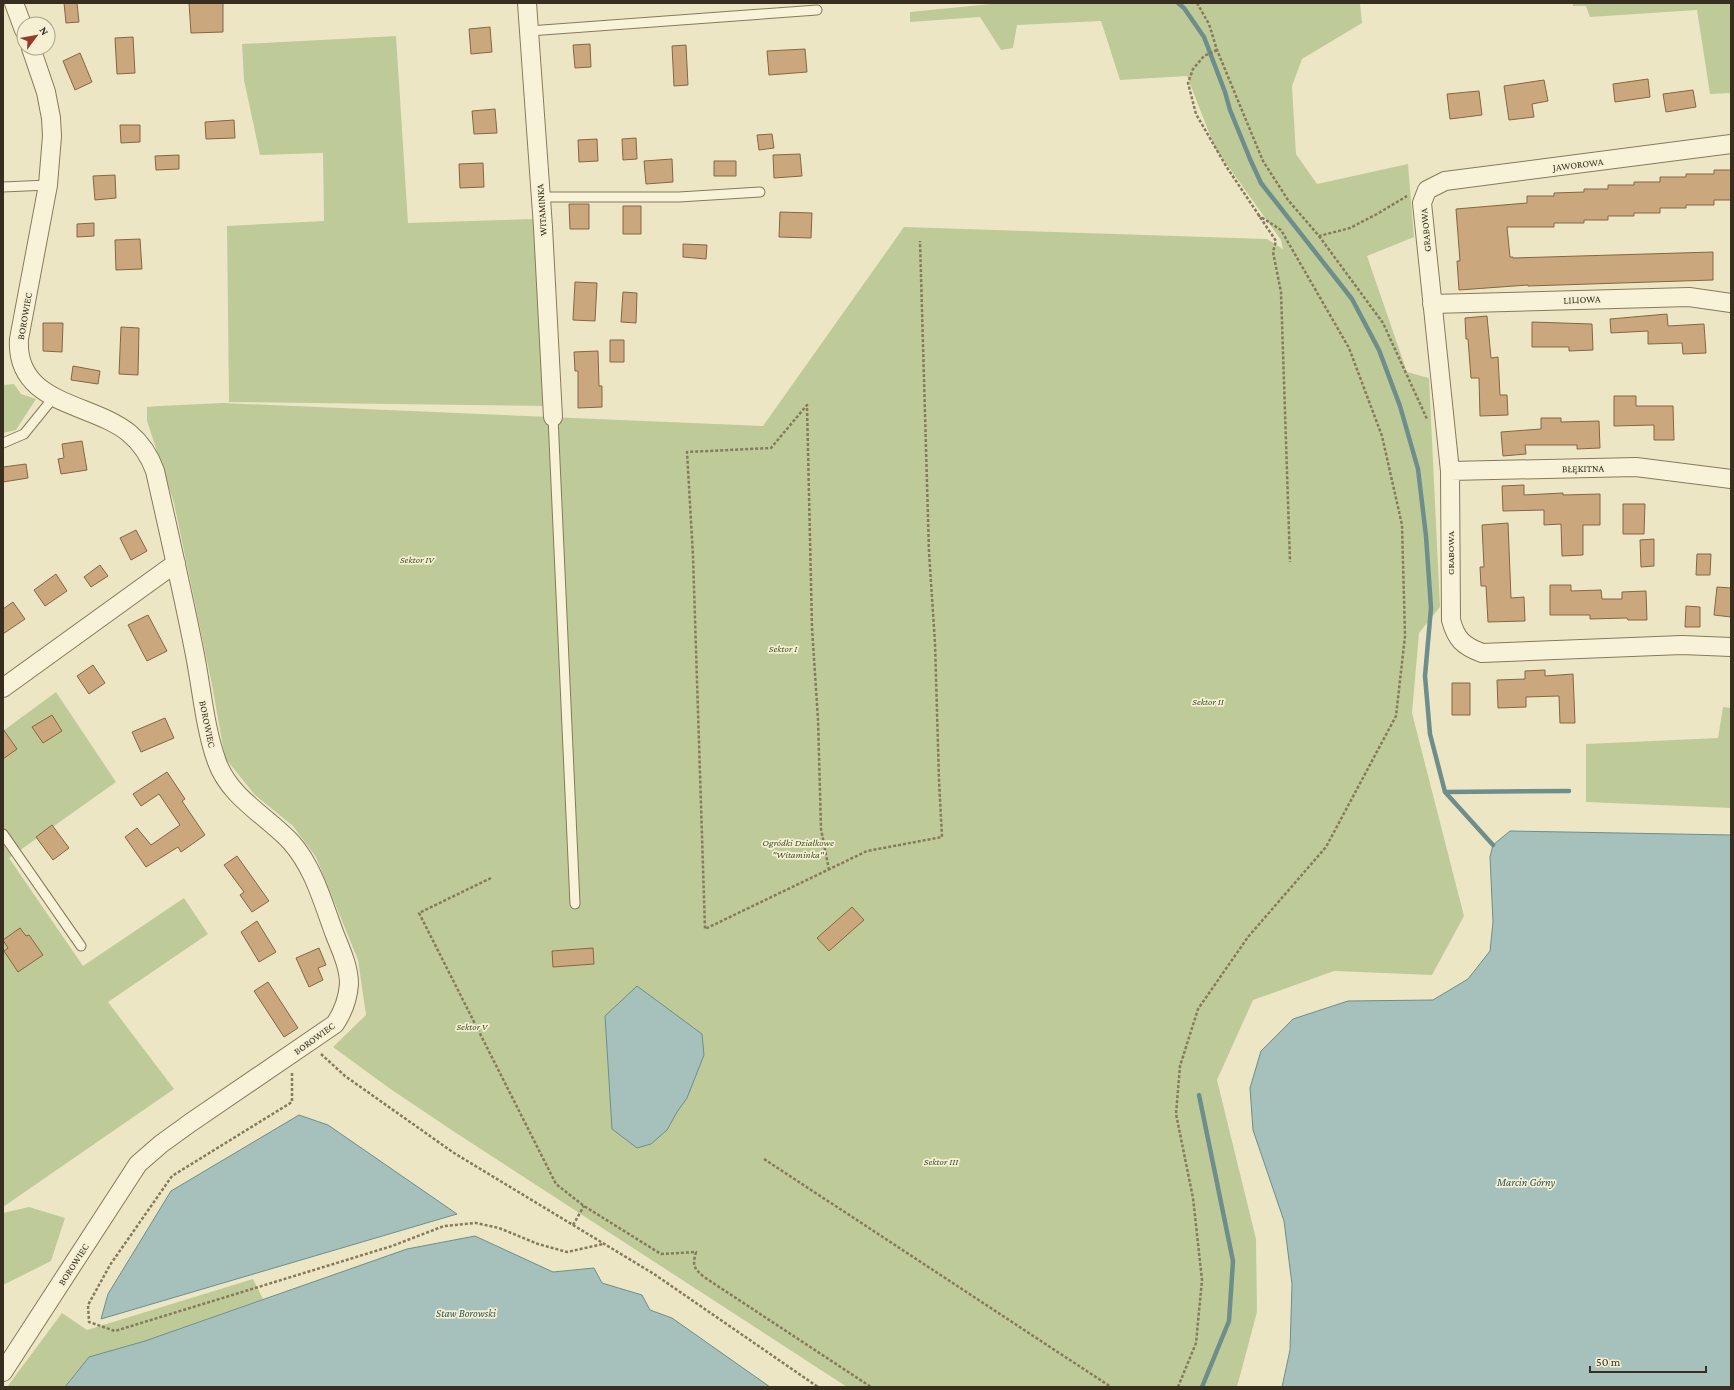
<svg xmlns="http://www.w3.org/2000/svg" width="1734" height="1390" viewBox="0 0 1734 1390" font-family="'Crimson Pro',serif">
  <style>
    .green { fill: #becb99 }
    .water { fill: #a6c0bc; stroke: #6d8e8b }
    .lines { fill: none; stroke-linecap: round; stroke-linejoin: round }
    .stream { stroke: #6d8e8b; stroke-width: 4.5 }
    .building { fill: #caa77c; stroke: #866642 }
    .service-casing { stroke: #87795b; stroke-width: 11 }
    .minor-casing { stroke: #87795b; stroke-width: 20 }
    .path { stroke: #87795b; stroke-width: 2.5; stroke-dasharray: 3 2; stroke-linecap: butt }
    .service { stroke: #f8f3d8; stroke-width: 9 }
    .minor { stroke: #f8f3d8; stroke-width: 18 }
    .labels { text-anchor: middle; stroke-width: 3.5; stroke-linejoin: round; paint-order: stroke }
    .street-label { font-size: 10px; fill: #382e1f; stroke: #f5f0d4 }
    .park-label { font-size: 10px; font-style: italic; fill: #425426; stroke: #f5f0d4 }
    .water-label { font-size: 11px; font-style: italic; fill: #2f5457; stroke: #f5f0d4 }
  </style>
  <rect width="100%" height="100%" fill="#ede6c5"/>
  <path class="green" d="M1001,3H1360L1362,23L1302,59L1292,86L1296,154L1317,184L1408,164L1414,237L1367,256L1407,372L1429,378L1440,607L1419,633L1412,713L1464,916L1432,975L1334,971L1253,1000L1217,1080L1256,1239L1257,1312L1237,1387H847L453,1131L389,1088L333,1047L366,1015L358,960L316,857L293,826L255,795L225,758L212,685L174,503L147,421V407L159,406L223,403L763,426L904,227L1267,239L1283,249L1281,240L1215,148L1187,76L1120,80L1101,21L1017,25L1013,48L1001,50L980,17L910,22V12Z
    M1573,3H1731V93L1710,94L1697,10L1590,17L1586,6H1573Z
    M396,36L408,223L534,219L548,406L229,402L227,226L324,221L323,153L260,155L244,80L242,44Z
    M14,384L21,394L36,399L16,430L3,433V385Z
    M56,692L116,782L9,858L83,966L184,898L208,934L108,1002L174,1089L3,1207V731Z
    M1723,707L1731,708V808L1586,802V744L1718,738Z
    M29,1207L65,1218L51,1261L3,1285V1213Z
    M253,1279L263,1299L145,1341L89,1357L65,1387H7L62,1313L87,1330Z"/>
  <path class="water" d="M1510,831L1731,835V1387H1282L1290,1350L1292,1284L1284,1221L1253,1130L1250,1088L1261,1051L1293,1019L1348,1001L1433,1000L1468,979L1490,951L1493,922L1490,857L1493,845Z
    M637,986L702,1034L704,1055L687,1098L677,1112L667,1130L651,1144L637,1148L612,1129L605,1016Z
    M299,1115L328,1125L457,1214L101,1319L108,1294L171,1191Z
    M475,1236L553,1272L594,1268L602,1283L642,1295L650,1310L672,1318L770,1387H65L89,1357L145,1341L407,1249Z"/>
  <g class="lines">
    <path class="stream" d="M1178,3L1184,8L1204,37L1225,92L1230,110L1250,159L1261,183L1352,299L1379,350L1400,406L1418,469L1426,536L1431,608L1425,676L1430,734L1445,792L1493,845
      M1445,792L1569,791
      M1199,1095L1233,1261L1229,1321L1202,1387"/>
  </g>
  <path class="building" d="M64,3H77L79,22L66,23Z
    M189,3H223V32L191,33Z
    M490,27L492,52L471,54L469,29Z
    M133,37L135,73L117,74L115,38Z
    M590,44L591,67L575,68L573,45Z
    M686,45L688,85L674,86L672,46Z
    M805,49L807,72L769,75L767,51Z
    M80,53L92,82L75,90L63,61Z
    M1648,79L1650,97L1615,102L1613,84Z
    M1544,80L1548,101L1532,104L1534,117L1509,120L1504,86Z
    M1693,90L1696,107L1666,112L1663,94Z
    M1479,91L1482,115L1450,119L1447,94Z
    M495,109L497,133L474,134L472,111Z
    M234,120L235,138L206,139L205,122Z
    M120,125H140V142L121,143Z
    M772,134L774,148L759,150L757,135Z
    M636,138L637,159L623,160L622,139Z
    M597,139L598,161L579,162L578,140Z
    M800,154L802,176L774,178L773,155Z
    M179,155V169L156,170L155,156Z
    M672,159L673,182L646,184L644,161Z
    M714,161H736V176H714Z
    M483,163L484,187L460,188L459,164Z
    M1714,170H1731V200H1714V205H1686V208H1660V213H1634V216H1608V220H1584V223H1554V227H1507L1510,257H1513V258L1713,252V280L1528,286V285L1459,290L1457,261H1460L1456,209L1527,203V196H1554V193L1584,192V189H1608V185H1634V182H1660V177H1686V174H1714Z
    M115,175L116,198L95,200L93,176Z
    M569,204H589V229H570Z
    M623,206H641V234H623Z
    M780,212L812,213L811,238L779,237Z
    M94,223V236L77,237V224Z
    M140,239L142,269L116,270L115,240Z
    M683,244L707,245L706,259L683,257Z
    M575,282L597,283L595,321L573,320Z
    M623,292L637,293L636,323L621,322Z
    M1667,314L1668,326L1704,324L1706,353L1683,354L1682,343L1648,344V331L1611,333L1610,319Z
    M1487,316L1491,358L1498,357L1500,395H1507L1508,415L1480,416L1479,378H1471L1468,339H1466L1465,318Z
    M1532,322L1592,324L1593,350L1569,351V347H1532Z
    M43,323H63L62,352L43,351Z
    M121,327L139,328L138,375L119,374Z
    M610,340H624V362H610Z
    M598,351L599,386H602V407L578,408V371H575L574,352Z
    M73,366L100,371L98,384L71,380Z
    M1614,396H1636V406H1673L1674,440H1654V425L1614,426Z
    M1541,418H1561V422L1599,421L1600,448L1577,449V445H1525L1526,454L1503,456L1501,432L1541,429Z
    M82,441L87,470L61,474L58,459L64,458L62,444Z
    M26,464L28,478L3,482V467Z
    M1524,485V495L1563,493V495L1600,494V525H1583V555L1562,556L1561,524L1544,525V510L1503,511L1502,486Z
    M1623,504H1645L1644,534H1623Z
    M1508,523L1511,598L1524,597L1525,621L1488,622L1486,586H1481L1480,567H1484L1482,525Z
    M136,530L147,551L131,560L120,538Z
    M1654,539V566L1641,567L1640,540Z
    M1697,554H1711L1710,575H1696Z
    M100,565L108,576L91,587L84,577Z
    M56,574L67,591L45,606L34,590Z
    M1550,585H1571V591L1601,590L1602,599H1622V592L1646,591L1647,620H1628L1627,618L1590,619V615H1550Z
    M1717,587L1731,588V617L1714,615Z
    M13,602L25,619L3,634V609Z
    M1686,606L1700,607V627H1685Z
    M148,615L167,651L147,661L128,625Z
    M93,665L105,683L89,694L77,676Z
    M1545,670V676L1573,674L1575,723H1560L1559,696L1526,697V707L1498,708L1497,680L1525,679V671Z
    M1452,683H1470V715H1452Z
    M52,715L62,731L43,743L32,727Z
    M165,718L174,738L141,752L132,732Z
    M3,729L17,749L3,759Z
    M167,772L185,799L182,801L205,835L181,852L178,847L146,867L125,837L137,828L151,845L180,825L159,794L141,806L133,794Z
    M52,825L69,848L53,860L36,837Z
    M237,856L269,901L252,912L240,895L244,892L224,865Z
    M852,907L864,920L829,951L817,938Z
    M257,921L276,952L259,962L241,932Z
    M20,928L26,936L29,935L43,955L18,972L4,951L8,948L3,940Z
    M319,948L326,965L318,968L323,980L309,987L296,958Z
    M593,948L594,964L553,967L552,951Z
    M268,982L298,1028L284,1037L254,991Z"/>
  <g class="lines">
    <defs>
      <path id="service" d="M529,31L817,10
        M3,187L48,185
        M540,197H679L760,192
        M553,417L575,904
        M3,443L24,434L54,397
        M3,834L81,946"/>
      <path id="minor" d="M14,3L24,30
        M527,3L543,227L553,417
        M1731,144L1445,181L1427,190L1422,203L1450,471L1451,620C1456,639 1463,646 1482,653L1682,645L1731,647
        M1432,304L1689,297L1731,303
        M1450,471L1636,467L1731,479
        M3,688L176,563
        M3,1372L138,1164L161,1144L190,1123L335,1024C343,1012 348,999 349,984C349,967 341,950 335,935C323,903 314,868 291,842C267,816 230,798 217,762C205,729 202,691 195,655C183,594 169,533 155,471C150,457 141,443 129,433C91,402 15,405 19,339L48,185L52,136L51,118L46,92L31,48"/>
    </defs>
    <use href="#service" class="service-casing"/>
    <use href="#minor" class="minor-casing"/>
    <path class="path" d="M1197,3L1209,24L1217,50L1263,161L1288,200L1319,236L1350,228L1377,214L1407,196
      M1217,50L1204,56L1193,69L1188,83L1196,114L1226,166L1276,241L1273,252L1281,292L1290,562
      M1319,236L1383,323L1427,419
      M829,870L821,829L818,719L812,628L807,405L771,448L687,452L693,556L705,929L867,851L942,837L939,780L935,643L929,552L920,241
      M491,878L419,913L556,1184L584,1206L661,1254L696,1252C692,1266 694,1268 704,1277L871,1387
      M321,1054L345,1076L454,1153L654,1274L818,1387
      M292,1073V1102L172,1176L110,1265L88,1305L89,1322L115,1331L392,1246L444,1226L476,1223L499,1228L538,1244L567,1252L603,1244
      M764,1159L1111,1387
      M573,1225L584,1206
      M1178,1387L1196,1343L1202,1280L1193,1198L1176,1114L1180,1066L1198,1009L1248,937L1326,847L1396,716L1405,636L1402,525L1382,436L1349,348L1281,230L1258,215"/>
    <use href="#service" class="service"/>
    <use href="#minor" class="minor"/>
  </g>
  <g class="labels">
    <g class="street-label">
      <text transform="translate(1578 164) rotate(-7)" y="4">JAWOROWA</text>
      <text transform="translate(541 210) rotate(-94)" y="4">WITAMINKA</text>
      <text transform="translate(1425 230) rotate(-95)" y="4">GRABOWA</text>
      <text transform="translate(1582 299) rotate(-2)" y="4">LILIOWA</text>
      <text transform="translate(24 316) rotate(-80)" y="4">BOROWIEC</text>
      <text transform="translate(1583 468) rotate(-1)" y="4">BŁĘKITNA</text>
      <text transform="translate(1450 553) rotate(-90)" y="4">GRABOWA</text>
      <text transform="translate(208 724) rotate(78)" y="4">BOROWIEC</text>
      <text transform="translate(314 1038) rotate(-36)" y="4">BOROWIEC</text>
      <text transform="translate(73 1264) rotate(-57)" y="4">BOROWIEC</text>
    </g>
    <g class="park-label">
      <text x="417" y="563">Sektor IV</text>
      <text x="783" y="652">Sektor I</text>
      <text x="1208" y="705">Sektor II</text>
      <text x="798" y="846">Ogródki Działkowe<tspan x="798" dy="12">"Witaminka"</tspan></text>
      <text x="472" y="1030">Sektor V</text>
      <text x="941" y="1165">Sektor III</text>
    </g>
    <g class="water-label">
      <text x="1526" y="1186">Marcin Górny</text>
      <text x="466" y="1317">Staw Borowski</text>
    </g>
  </g>
  <rect width="1734" height="1390" fill="none" stroke="#382e1f" stroke-width="8"/>
  <g transform="translate(36 36) rotate(58)"><circle r="19" fill="#f5f0d4" stroke="#a9a28c"/>
  <path d="M0-3L7 15L0 10L-7 15Z" fill="#953a2d"/>
  <text y="-6" font-size="11" font-weight="bold" text-anchor="middle" fill="#382e1f">N</text>
  </g>
  <path d="M1590 1366v6h116v-6" fill="none" stroke="#382e1f" stroke-width="2"/>
  <text x="1596" y="1366" font-size="12" fill="#382e1f" stroke="#f5f0d4" stroke-width="3" paint-order="stroke">50 m</text>
</svg>
